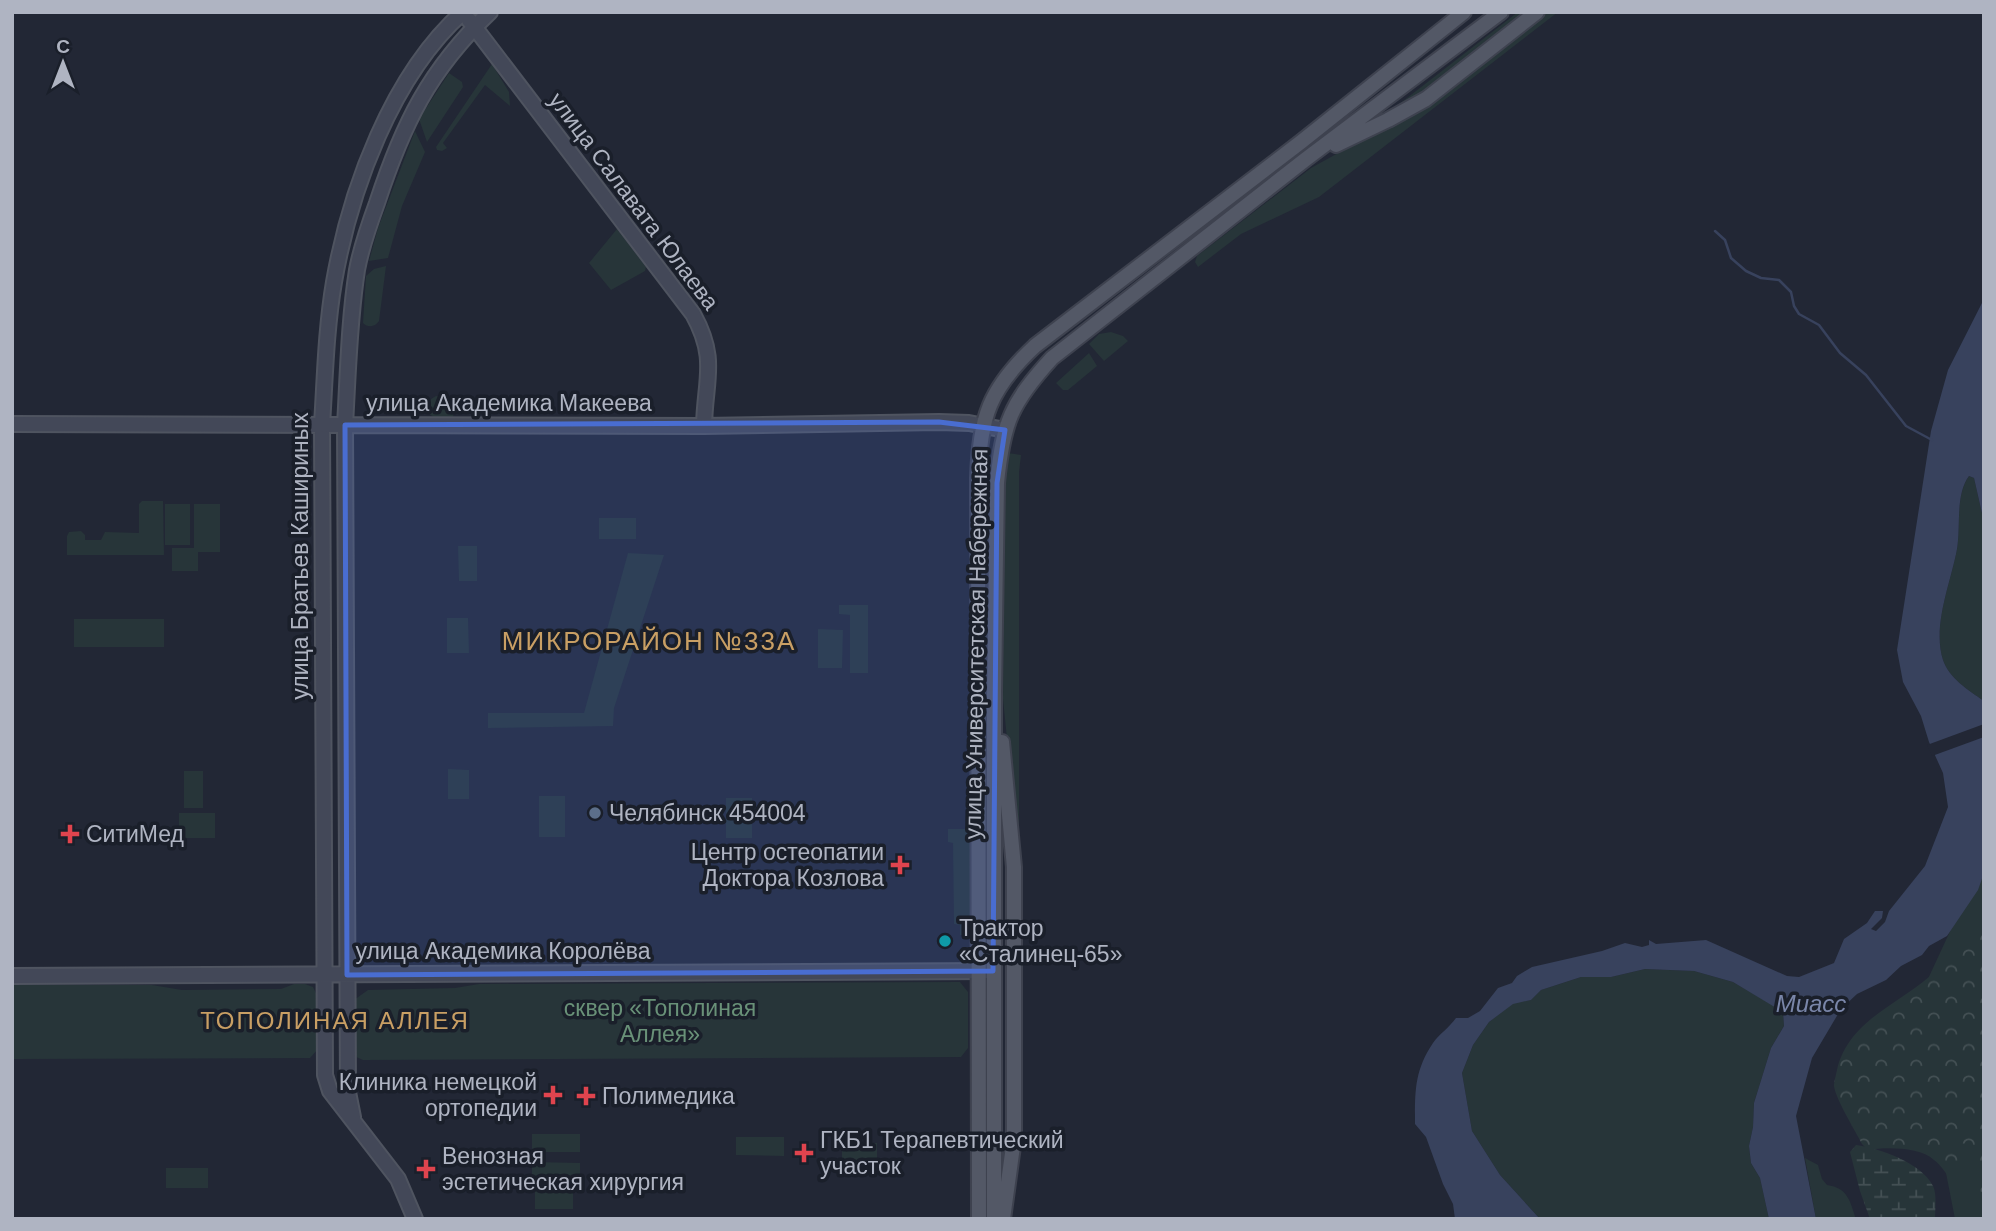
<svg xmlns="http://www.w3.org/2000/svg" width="1996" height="1231" viewBox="0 0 1996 1231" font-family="Helvetica,sans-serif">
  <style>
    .green { fill: #273539 }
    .forest { fill: url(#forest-crowns) }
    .wetland { fill: url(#wetland-marsh) }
    .water { fill: #38425d }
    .pier { fill: #222735 }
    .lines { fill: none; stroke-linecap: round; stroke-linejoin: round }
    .stream { stroke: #38425d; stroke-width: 2.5 }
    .secondary-casing { stroke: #4f5460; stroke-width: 18 }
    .primary-casing { stroke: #3e424f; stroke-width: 18 }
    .secondary { stroke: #434858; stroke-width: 14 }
    .primary { stroke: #535866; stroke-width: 14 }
    .marked { fill: #496dd1; fill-opacity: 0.2; stroke: #496dd1; stroke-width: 5; stroke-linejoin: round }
    .service-dot { fill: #5c6f8a; stroke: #1a1f2a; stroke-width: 2.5 }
    .health-dot { fill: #e0444e; stroke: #1a1f2a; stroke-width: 2.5 }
    .culture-dot { fill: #0f9aa8; stroke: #1a1f2a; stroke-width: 2.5 }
    .labels { text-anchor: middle; stroke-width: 7; stroke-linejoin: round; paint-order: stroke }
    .street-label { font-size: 23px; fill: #afb4c2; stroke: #1a1f2a }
    .poi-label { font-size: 23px; fill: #afb4c2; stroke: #1a1f2a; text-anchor: start }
    .park-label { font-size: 23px; fill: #699178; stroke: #1a1f2a }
    .water-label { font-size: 24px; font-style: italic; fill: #7a86a9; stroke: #1a1f2a }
    .neighbourhood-label { font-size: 24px; letter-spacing: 2px; fill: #c99f64; stroke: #1a1f2a }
    .quarter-label { font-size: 26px; letter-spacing: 2px; fill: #c99f64; stroke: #1a1f2a }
  </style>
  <defs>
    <pattern id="forest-crowns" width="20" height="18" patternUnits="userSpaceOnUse" patternTransform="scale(1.75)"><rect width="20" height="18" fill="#273539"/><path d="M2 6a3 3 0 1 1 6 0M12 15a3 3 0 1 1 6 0" fill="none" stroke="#445054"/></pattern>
    <pattern id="wetland-marsh" width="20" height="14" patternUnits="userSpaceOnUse" patternTransform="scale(1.75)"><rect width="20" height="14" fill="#273539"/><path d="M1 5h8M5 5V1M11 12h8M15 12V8" fill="none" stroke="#445054"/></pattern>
  </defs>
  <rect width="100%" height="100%" fill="#222735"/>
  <path class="green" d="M1518,12H1529L1421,95L1385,115Z
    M1545,12H1558L1319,197L1241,234L1198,267L1195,262L1197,256L1311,168L1427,104Z
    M492,64L509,92L510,106L485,85L443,143L447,148L442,151L437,150L436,147Z
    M449,73L462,82L463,87L427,142L419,119Z
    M415,131L425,152L402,206L388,258L369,261L378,228Z
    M617,229L646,267L645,271L611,290L589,263Z
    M386,266L379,321C375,327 368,328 363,323L366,276L374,269Z
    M1111,332L1123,336L1128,341L1104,361L1089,344L1099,334Z
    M1089,353L1097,366L1068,390H1063L1056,383Z
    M436,396L453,398L455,404L453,417L435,418L428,413V401Z
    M1008,453L1021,455L1019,472V858L1003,699L1004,478Z
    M1969,476L1974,478L1984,522V701C1968,690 1949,678 1943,660C1932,626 1951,582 1957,549C1961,526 1955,496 1969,476Z
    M142,501H163L164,555H67V536L69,532L81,531L85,535V540H101L105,532L139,533V504Z
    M165,504H190V545H165Z
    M194,504H220V552H198V571H172V548H194Z
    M599,518H636V539H599Z
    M458,546H477V581H459Z
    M628,553L664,555L614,708L613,726L488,728V713H584Z
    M839,605H868V673H850V615L839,614Z
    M447,618H468L469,653H447Z
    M74,619H164V647H74Z
    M818,629L843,630L842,668H818Z
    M448,769L469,770V799H448Z
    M184,771H203V808H184Z
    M539,796H565V837H539Z
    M726,798H752V838H726Z
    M179,813H215V838H179Z
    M948,829H971V935H960V925L954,924L953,843L948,842Z
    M1984,858V1219H1955L1914,1009Z
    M1645,969L1694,971L1733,982L1783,1011L1784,1026L1771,1048L1754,1103L1753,1127L1749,1146L1751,1163L1760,1178L1769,1219H1540L1500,1175L1472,1131L1462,1073L1473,1045L1489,1022L1513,1003L1531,1000L1541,990L1581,977H1611Z
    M960,982L968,992V1048L961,1057L363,1060L354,1056V1000L368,990L455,988L479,984Z
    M294,984H305L313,987L318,997V1049L310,1058L12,1059V985H152L182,990L281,989Z
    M532,1134H580V1152H532Z
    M736,1137H784V1156L736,1155Z
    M842,1142L877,1143V1162H842Z
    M1805,1158L1818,1165L1822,1179L1827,1185C1848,1188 1850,1201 1856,1219H1816Z
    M532,1162L580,1163V1181H532Z
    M166,1168H208V1188H166Z
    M535,1189H573V1209H535Z"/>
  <path class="forest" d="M1984,927V1204L1974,1166L1972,1143L1957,1144L1960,1178L1952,1182C1947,1175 1941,1165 1934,1160C1920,1147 1886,1147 1868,1150L1862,1144C1855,1130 1836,1100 1834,1086C1834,1082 1836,1075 1837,1070C1848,1022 1895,1006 1929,977C1945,964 1956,950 1966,932Z"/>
  <path class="wetland" d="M1856,1145C1879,1148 1922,1163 1933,1186C1937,1194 1935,1209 1935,1219H1870L1860,1191L1850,1152Z"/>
  <path class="water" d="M1984,299V522L1974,478L1969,476C1955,495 1961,526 1957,549C1951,582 1932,626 1943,660C1949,678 1968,690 1984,701V873L1978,890L1947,936L1929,946L1922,955L1901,966L1886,980L1857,994L1841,1009L1812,1058L1796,1116L1816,1219H1769L1760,1178L1751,1163L1749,1146L1753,1127L1754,1103L1771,1048L1784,1026L1783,1012L1733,982L1694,971L1645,969L1611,977H1581L1541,990L1531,1000L1513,1004L1489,1022L1473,1045L1462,1073L1472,1131L1500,1175L1540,1219H1455L1453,1204L1443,1184L1426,1137L1415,1124C1415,1093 1414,1071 1433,1043C1439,1034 1449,1028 1456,1018H1468L1480,1011L1498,988L1512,983L1517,976L1532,967L1602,951L1625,943L1642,947L1649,945V940L1656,944L1706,940L1787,976L1799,977L1834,963L1844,939L1867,923L1875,911H1883L1882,918L1871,929L1876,931L1885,922L1889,911L1925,866L1948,807L1943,773L1929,742L1921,716L1903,682L1897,650L1931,431L1948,370Z"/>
  <path class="pier" d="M1984,724V737L1932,756L1927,745Z"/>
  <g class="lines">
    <path class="stream" d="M1715,231L1725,240L1731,258L1746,271L1761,278L1779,280L1791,292L1794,306L1799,314L1819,325L1840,353L1866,375L1906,426L1932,440"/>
    <defs>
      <path id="secondary" d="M469,20L693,314C718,359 705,379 704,426
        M12,424L704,426L939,422L969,423L1005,430
        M12,976L991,971
        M353,1117L348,1092L345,425C348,374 349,321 357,270C361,248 369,225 377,203C403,124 429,70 490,12
        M415,1219L398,1179L330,1091L325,1075L322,425C325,377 326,329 334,282C350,190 392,75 463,12"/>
      <path id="primary" d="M1336,145L1388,120L1426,99L1537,12
        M1002,742L1014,867V1139L1003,1219
        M979,1219L978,478C980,417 989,389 1035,346L1301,142L1464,12
        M994,1219V693L997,483C1003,422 1011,403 1052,358L1306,159L1501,12"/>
    </defs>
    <use href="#secondary" class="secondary-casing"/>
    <use href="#primary" class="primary-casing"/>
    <use href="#secondary" class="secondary"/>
    <use href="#primary" class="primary"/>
  </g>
  <path class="marked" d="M939,422L1005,430L997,483L993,971L347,975L345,425Z"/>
  <circle class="service-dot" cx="595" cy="813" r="7"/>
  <g class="health-dot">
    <path d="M66.5 823.5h7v7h7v7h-7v7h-7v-7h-7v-7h7z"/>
    <path d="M896.5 854.5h7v7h7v7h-7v7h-7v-7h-7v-7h7z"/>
    <path d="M549.5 1084.5h7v7h7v7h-7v7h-7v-7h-7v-7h7z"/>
    <path d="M582.5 1085.5h7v7h7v7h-7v7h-7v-7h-7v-7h7z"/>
    <path d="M800.5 1142.5h7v7h7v7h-7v7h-7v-7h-7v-7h7z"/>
    <path d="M422.5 1158.5h7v7h7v7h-7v7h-7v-7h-7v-7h7z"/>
  </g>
  <circle class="culture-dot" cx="945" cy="941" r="7"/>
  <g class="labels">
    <g class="street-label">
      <text transform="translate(634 201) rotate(53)" y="8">улица Салавата Юлаева</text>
      <text x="509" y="411">улица Академика Макеева</text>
      <text transform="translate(300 556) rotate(-90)" y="8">улица Братьев Кашириных</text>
      <text transform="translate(976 644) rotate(-89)" y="8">улица Университетская Набережная</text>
      <text x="503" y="959">улица Академика Королёва</text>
    </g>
    <g class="poi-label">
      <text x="609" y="821">Челябинск 454004</text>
      <text x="86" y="842">СитиМед</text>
      <text x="884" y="860" text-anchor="end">Центр остеопатии<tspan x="884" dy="26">Доктора Козлова</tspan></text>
      <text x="959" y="936">Трактор<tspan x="959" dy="26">«Сталинец-65»</tspan></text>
      <text x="537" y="1090" text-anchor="end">Клиника немецкой<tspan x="537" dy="26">ортопедии</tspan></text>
      <text x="602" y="1104">Полимедика</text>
      <text x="820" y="1148">ГКБ1 Терапевтический<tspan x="820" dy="26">участок</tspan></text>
      <text x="442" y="1164">Венозная<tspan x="442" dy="26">эстетическая хирургия</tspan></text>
    </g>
    <g class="park-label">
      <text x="660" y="1016">сквер «Тополиная<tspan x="660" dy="26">Аллея»</tspan></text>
    </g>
    <g class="water-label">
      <text x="1811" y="1012">Миасс</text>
    </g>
    <g class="neighbourhood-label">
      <text x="335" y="1029">ТОПОЛИНАЯ АЛЛЕЯ</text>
    </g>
    <g class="quarter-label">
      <text x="649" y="650">МИКРОРАЙОН №33А</text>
    </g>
  </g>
  <rect width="1996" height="1231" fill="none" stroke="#afb4c2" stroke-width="28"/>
  <g transform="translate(63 63)" stroke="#1a1f2a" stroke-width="5" paint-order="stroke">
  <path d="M0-5L12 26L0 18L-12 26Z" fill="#afb4c2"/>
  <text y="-10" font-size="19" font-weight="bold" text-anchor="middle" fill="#afb4c2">С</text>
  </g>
</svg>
